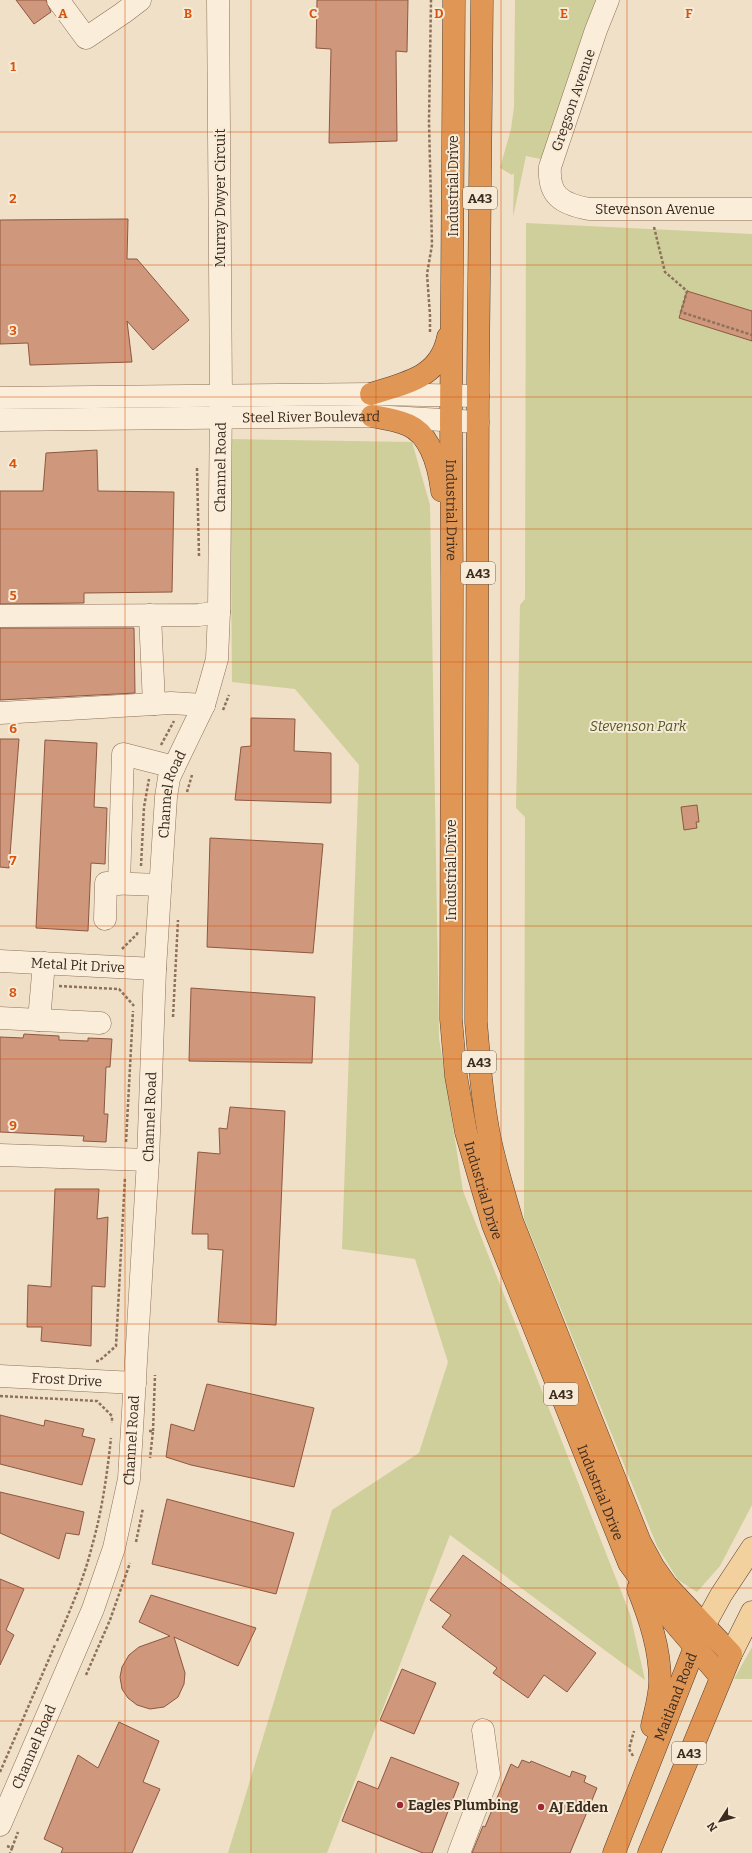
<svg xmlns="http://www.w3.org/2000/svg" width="752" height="1853" viewBox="0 0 752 1853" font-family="Bitter,serif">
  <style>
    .green { fill: #cecf9a }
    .building { fill: #cf977c; stroke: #8d5840 }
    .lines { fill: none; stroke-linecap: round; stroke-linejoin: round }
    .minor-casing { stroke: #8d715b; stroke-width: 23 }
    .major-casing { stroke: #5a402f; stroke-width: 23 }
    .highway-casing { stroke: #5a402f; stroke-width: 23 }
    .path { stroke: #8d715b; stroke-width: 2.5; stroke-dasharray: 3 2; stroke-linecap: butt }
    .minor { stroke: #faeedb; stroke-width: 22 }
    .major { stroke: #f3d19f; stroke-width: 22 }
    .highway { stroke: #e09756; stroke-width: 22 }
    .grid { fill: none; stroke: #d7540e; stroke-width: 1; stroke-opacity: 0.55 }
    .poi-dot { fill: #9e2935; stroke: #f7ebd7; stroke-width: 1.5 }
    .labels { text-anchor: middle; stroke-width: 4; stroke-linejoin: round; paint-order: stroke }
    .shield { fill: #f7ebd7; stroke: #746556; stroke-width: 1 }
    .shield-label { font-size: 13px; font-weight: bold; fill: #3c2b1f }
    .street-label { font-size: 14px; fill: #3c2b1f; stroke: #f7ebd7 }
    .park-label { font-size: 14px; font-style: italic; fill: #515925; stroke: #f7ebd7 }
    .poi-label { font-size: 14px; font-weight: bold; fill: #3c2b1f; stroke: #f7ebd7; text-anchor: start }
    .grid-label { font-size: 13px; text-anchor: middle; font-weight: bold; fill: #d7540e; stroke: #f7ebd7; stroke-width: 4; stroke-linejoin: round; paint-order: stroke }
  </style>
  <rect width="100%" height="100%" fill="#f0e0c7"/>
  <path class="green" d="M515,0H619L573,119L550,161L526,156L513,217L514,173L512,175L500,168L511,129L514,107Z
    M526,223L752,234V1505L720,1566L697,1592L678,1580L657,1546L524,1218L525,817L516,808L520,605L525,599Z
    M230,439L412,442L430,505L439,1038L463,1191L630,1614L645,1680L450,1535L327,1853H228L332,1510L419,1453L448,1362L415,1259L342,1249L359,765L295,689L232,682Z
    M752,1647V1679H734Z"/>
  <path class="building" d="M16,0H46L51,12L34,24Z
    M317,0H408L407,52L396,51L397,141L329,143L331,49L316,48Z
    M128,219L127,259H137L189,320L153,350L127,321L132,362L30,365L28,343L0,344V220Z
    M687,291L752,311V341L679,318Z
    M97,450L98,491L174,492L172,592L84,593V603L0,604V491H43L46,453Z
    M0,628H134L135,693L0,700Z
    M251,718L295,719L294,751L331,753V803L235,800L241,747L251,746Z
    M0,739H19L9,868L0,867Z
    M45,740L97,743L94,807L107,808L105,864L91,863L88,931L36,928Z
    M697,805L699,822H696L697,828L684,830L681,807Z
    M210,838L323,844L313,953L207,947Z
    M191,988L315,997L312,1063L189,1061Z
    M24,1034L59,1036V1040L88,1041V1038L112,1039L110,1067H106L104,1114H108L106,1142L83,1141L84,1136L0,1132V1037L23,1038Z
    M230,1107L285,1111L276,1325L218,1322L223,1250L208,1249V1234H192L198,1152L220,1154L219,1128L227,1129Z
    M55,1189H99L97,1219L108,1217L105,1287L92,1286L91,1346L41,1341L42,1327H27L28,1285L51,1287Z
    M207,1384L314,1408L294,1487L191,1465L166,1457L171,1424L194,1431Z
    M0,1415L44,1426L45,1420L84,1429L82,1436L95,1439L82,1485L0,1464Z
    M0,1492L84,1512L79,1535L66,1533L59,1559L0,1533Z
    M167,1499L294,1533L276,1594L152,1564Z
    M463,1555L596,1653L567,1692L544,1675L528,1698L493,1673L497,1668L442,1627L451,1615L430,1600Z
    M0,1579L24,1589L6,1630L14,1635L0,1665Z
    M151,1595L256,1628L238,1666L174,1637L185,1673L184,1684L178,1697L164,1707L150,1709L137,1705L128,1698L122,1689L120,1677L122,1667L129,1655L139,1647L170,1636L139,1622Z
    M402,1669L436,1683L414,1734L380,1720Z
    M119,1722L159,1741L143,1782L160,1789L132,1853H61L63,1848L44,1839L78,1755L98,1768Z
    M391,1757L459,1783L432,1853H423L342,1821L358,1781L378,1789Z
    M522,1760L530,1763L531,1761L570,1777L572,1771L586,1776L584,1782L597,1788L570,1853H472L483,1826L485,1827L511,1764L518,1768Z"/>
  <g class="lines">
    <defs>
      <g id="minor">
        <path d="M58,0L86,38L123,13L140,0"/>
        <path id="s1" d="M608,0L596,30L550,167C548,196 562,204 589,209H752"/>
        <path d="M0,398L371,394L478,396"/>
        <path id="s2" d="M0,420L372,416L478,422"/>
        <path d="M150,615L154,704"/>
        <path d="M0,616L199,615L219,612"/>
        <path d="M0,713L171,703L204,705"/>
        <path d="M119,884L123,754L174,767"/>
        <path d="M105,919L106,883L160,885"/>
        <path id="s3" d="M0,961L155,969"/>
        <path d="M0,1018L100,1023"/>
        <path d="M39,1020L44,963"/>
        <path d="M0,1155L148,1160"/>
        <path id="s4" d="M0,1376L135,1383"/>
        <path id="s5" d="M0,1825L93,1609L114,1548L129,1479L148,1160L155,969L166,797L169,778L174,767L204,705L217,659L219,612L221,395L218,0"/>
        <path d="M459,1853L489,1774L483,1730"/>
      </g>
      <path id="major" d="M704,1626L721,1595L752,1548
        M731,1654L752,1612"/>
      <g id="highway">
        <path id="s6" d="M454,0L451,421L452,580L451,1019L456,1076L466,1132L493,1225L629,1563L661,1607L720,1676"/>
        <path d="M482,0L478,378L476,1022C479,1056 481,1089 487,1123C492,1156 503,1189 512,1221L640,1542L653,1566L667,1586L731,1654L649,1853"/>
        <path d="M371,394C405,383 440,378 448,337"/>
        <path d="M372,416C384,418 397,420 408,425C431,435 439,468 442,491"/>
        <path d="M638,1589C650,1619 660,1649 660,1681C660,1696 655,1712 652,1726"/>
        <path id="s7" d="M614,1853L700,1634"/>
      </g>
    </defs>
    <use href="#minor" class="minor-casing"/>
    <use href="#major" class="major-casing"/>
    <use href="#highway" class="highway-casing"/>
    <path class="path" d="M654,227L665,272L687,291L681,312L752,335
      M430,332V315L427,274L432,245L429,122L431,0
      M197,468L199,556
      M223,710L229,695
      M161,745L174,721
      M187,792L192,775
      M141,866L144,807L149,779
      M122,949L137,934L138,931
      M59,986L119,989L134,1006
      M173,1017L178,920
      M126,1142L133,1011
      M96,1361H99L116,1346L125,1177
      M0,1396L97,1401L112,1416V1423
      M149,1431H153L150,1458
      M153,1431L155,1375
      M136,1542L143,1508
      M57,1641C70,1610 84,1579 92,1546C102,1511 107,1475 111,1438
      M86,1675L110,1620L130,1563
      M633,1756L629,1749L634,1731
      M0,1772L55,1645
      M7,1846L12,1848L10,1853
      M12,1848L18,1832"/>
    <use href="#minor" class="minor"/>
    <use href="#major" class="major"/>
    <use href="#highway" class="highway"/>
  </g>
  <path class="grid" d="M125,0V1853M251,0V1853M376,0V1853M501,0V1853M627,0V1853M0,132H752M0,265H752M0,397H752M0,529H752M0,662H752M0,794H752M0,926H752M0,1059H752M0,1191H752M0,1324H752M0,1456H752M0,1588H752M0,1721H752"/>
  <g class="poi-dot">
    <circle cx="400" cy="1805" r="4"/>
    <circle cx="541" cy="1807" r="4"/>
  </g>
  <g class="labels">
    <g class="shield">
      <rect x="463" y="187" width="34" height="22" rx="3"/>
      <rect x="461" y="562" width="34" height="22" rx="3"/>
      <rect x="462" y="1051" width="34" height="22" rx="3"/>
      <rect x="544" y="1383" width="34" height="22" rx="3"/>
      <rect x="672" y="1742" width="34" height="22" rx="3"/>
    </g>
    <g class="shield-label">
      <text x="480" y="203">A43</text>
      <text x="478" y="578">A43</text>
      <text x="479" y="1067">A43</text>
      <text x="561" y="1399">A43</text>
      <text x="689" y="1758">A43</text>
    </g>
    <g class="street-label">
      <text transform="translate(573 100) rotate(-71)" y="5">Gregson Avenue</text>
      <text transform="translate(453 186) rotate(-90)" y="5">Industrial Drive</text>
      <text transform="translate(220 198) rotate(-90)" y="5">Murray Dwyer Circuit</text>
      <text dy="5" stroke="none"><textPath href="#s1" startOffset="308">Stevenson Avenue</textPath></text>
      <text dy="5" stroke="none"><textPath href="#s2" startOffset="311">Steel River Boulevard</textPath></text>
      <text dy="5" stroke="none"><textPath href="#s5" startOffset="1393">Channel Road</textPath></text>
      <text dy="5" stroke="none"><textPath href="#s6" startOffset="510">Industrial Drive</textPath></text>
      <text dy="5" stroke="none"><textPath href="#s5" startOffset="1057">Channel Road</textPath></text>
      <text transform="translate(451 870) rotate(-90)" y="5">Industrial Drive</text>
      <text dy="5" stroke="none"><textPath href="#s3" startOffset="78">Metal Pit Drive</textPath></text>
      <text dy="5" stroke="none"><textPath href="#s5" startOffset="733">Channel Road</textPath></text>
      <text dy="5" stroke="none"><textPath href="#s6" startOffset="1194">Industrial Drive</textPath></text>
      <text dy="5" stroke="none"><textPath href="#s4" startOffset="67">Frost Drive</textPath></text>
      <text dy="5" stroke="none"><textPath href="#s5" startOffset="409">Channel Road</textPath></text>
      <text dy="5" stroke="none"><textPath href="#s6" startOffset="1518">Industrial Drive</textPath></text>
      <text dy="5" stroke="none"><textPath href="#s7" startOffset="168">Maitland Road</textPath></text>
      <text dy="5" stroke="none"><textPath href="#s5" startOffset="85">Channel Road</textPath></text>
    </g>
    <g class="park-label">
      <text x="638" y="731">Stevenson Park</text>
    </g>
    <g class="poi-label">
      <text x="408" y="1810">Eagles Plumbing</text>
      <text x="549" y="1812">AJ Edden</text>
    </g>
  </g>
  <g class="grid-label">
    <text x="63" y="18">A</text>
    <text x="188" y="18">B</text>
    <text x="313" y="18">C</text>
    <text x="439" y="18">D</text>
    <text x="564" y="18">E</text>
    <text x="689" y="18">F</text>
    <text x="13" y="71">1</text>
    <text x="13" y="203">2</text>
    <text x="13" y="335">3</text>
    <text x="13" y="468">4</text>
    <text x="13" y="600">5</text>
    <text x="13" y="733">6</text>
    <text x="13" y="865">7</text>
    <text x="13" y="997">8</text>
    <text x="13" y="1130">9</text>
  </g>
  <g transform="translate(720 1821) rotate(234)" stroke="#f7ebd7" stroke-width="3" paint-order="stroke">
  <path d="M0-3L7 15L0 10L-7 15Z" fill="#3c2b1f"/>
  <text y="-6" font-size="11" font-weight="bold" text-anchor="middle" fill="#3c2b1f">N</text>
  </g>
</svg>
